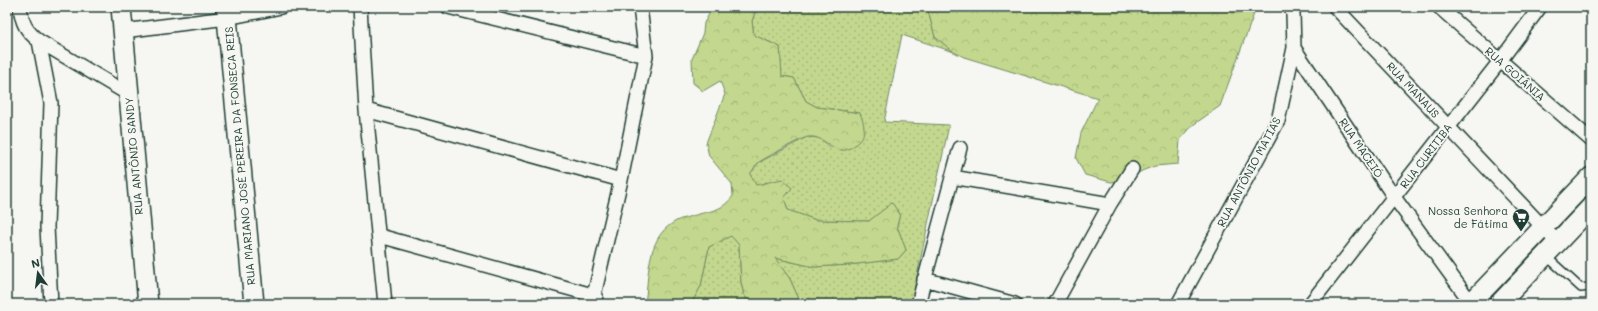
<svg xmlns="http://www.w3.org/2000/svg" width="1598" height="311" viewBox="0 0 1598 311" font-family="Mali,sans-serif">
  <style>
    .grass { fill: url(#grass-dots); stroke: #718a61 }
    .forest { fill: url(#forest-crowns); stroke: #718a61 }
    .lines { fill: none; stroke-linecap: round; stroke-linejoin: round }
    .lane-casing { stroke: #1f3d34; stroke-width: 10 }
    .street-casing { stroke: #1f3d34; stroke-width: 16 }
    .secondary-casing { stroke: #1f3d34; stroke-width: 22 }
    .lane { stroke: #f6f6f2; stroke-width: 7 }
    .street { stroke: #f6f6f2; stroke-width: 13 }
    .secondary { stroke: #f6f6f2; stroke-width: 19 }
    .labels { text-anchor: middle; stroke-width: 3.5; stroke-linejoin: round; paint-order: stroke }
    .street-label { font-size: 11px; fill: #1f3d34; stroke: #f6f6f2 }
    .poi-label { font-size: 11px; fill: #1f3d34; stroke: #f6f6f2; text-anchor: end }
  </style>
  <defs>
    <pattern id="grass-dots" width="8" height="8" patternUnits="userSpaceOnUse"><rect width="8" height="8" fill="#c3d88e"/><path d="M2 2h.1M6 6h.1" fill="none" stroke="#a7ba7b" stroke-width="1.8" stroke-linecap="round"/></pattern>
    <pattern id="forest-crowns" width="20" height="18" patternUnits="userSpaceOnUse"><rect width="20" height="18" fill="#c3d88e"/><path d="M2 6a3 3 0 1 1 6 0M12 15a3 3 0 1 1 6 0" fill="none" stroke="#a7ba7b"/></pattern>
  </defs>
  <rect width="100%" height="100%" fill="#f6f6f2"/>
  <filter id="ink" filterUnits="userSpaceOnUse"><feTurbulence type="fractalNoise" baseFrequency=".025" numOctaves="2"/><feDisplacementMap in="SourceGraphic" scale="8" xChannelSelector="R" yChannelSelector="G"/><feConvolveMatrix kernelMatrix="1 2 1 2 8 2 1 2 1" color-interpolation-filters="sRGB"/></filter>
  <g filter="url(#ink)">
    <path class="grass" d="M757,7H927L935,37L954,52L902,35L884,122L949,125L911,304H801L790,279L774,258L814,267L849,265L898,259L906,250L897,226L900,214L892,204L869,221L816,220L788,210L784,198L756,185L750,174L758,163L807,137L820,138L830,147L860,113L817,107L806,101L794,78L781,76L780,47L754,35L752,21Z
      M731,235L739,245L741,283L744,295L751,304H691L701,286L709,247Z"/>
    <path class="forest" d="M713,7H757L752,21L754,35L780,47L782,76L794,78L806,101L817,107L860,113C864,123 867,133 859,141C837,165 828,134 808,137C801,138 767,157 759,162C755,165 753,171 750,174L756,185L782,179L792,188L784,198L788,210L816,220L869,221L892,203L900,214L897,226L906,250L898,259L849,265L814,267L775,258L790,279L801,304H751L744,295L741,282L739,245L731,236L709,247L701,286L691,304H645C649,277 646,239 673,223C680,218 690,217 699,214C715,210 722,210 733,196L732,184L709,156L706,143L725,94L720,81L703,91L693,83L692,59L703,33L704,23Z
      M927,7H1255V11L1220,106L1193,125L1180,140L1178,164L1155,166L1144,170L1122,181L1111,182L1085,175L1076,158L1081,133L1098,98L964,57L954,52L935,37Z"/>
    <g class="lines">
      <defs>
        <path id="lane" d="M1546,256L1581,288L1588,287L1591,284"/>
        <path id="street" d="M20,7C22,23 26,31 39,41L128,94
          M360,7L366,110L385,304
          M448,7L646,56
          M1335,7L1558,243
          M1439,7L1591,140
          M123,31L227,18L281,7
          M39,41L51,103L47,227L51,304
          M1294,48L1394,197L1472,304
          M366,110L621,180
          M952,177L1110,204
          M380,236L596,296
          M924,279L1015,304
          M592,304L621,180L646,56L640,7
          M918,304L960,148
          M1055,304L1110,204L1132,169
          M1178,304L1278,121L1294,48L1293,13L1290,7
          M1310,304L1500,61L1540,7"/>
        <path id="secondary" d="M121,7L148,304
          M226,7L254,304
          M1470,304L1591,177
          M1499,304L1591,207"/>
      </defs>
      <use href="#lane" class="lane-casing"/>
      <use href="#street" class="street-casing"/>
      <use href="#secondary" class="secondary-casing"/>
      <use href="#lane" class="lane"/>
      <use href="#street" class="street"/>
      <use href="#secondary" class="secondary"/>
    </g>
  </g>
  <defs>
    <symbol id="supermarket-pin" viewBox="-11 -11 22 30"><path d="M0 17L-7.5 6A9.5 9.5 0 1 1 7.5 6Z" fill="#1f3d34" stroke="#f6f6f2"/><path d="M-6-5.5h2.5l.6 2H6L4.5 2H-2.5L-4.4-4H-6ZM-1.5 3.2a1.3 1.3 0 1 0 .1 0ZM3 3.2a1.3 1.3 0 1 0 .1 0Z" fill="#fff"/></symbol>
  </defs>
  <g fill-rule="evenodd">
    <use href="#supermarket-pin" x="1511" y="207" width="20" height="27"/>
  </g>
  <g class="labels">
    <g class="street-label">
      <text transform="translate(1515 74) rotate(41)" y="4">RUA GOIÂNIA</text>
      <text transform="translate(1413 90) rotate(47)" y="4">RUA MANAUS</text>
      <text transform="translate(1361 148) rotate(56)" y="4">RUA MACEIÓ</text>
      <text transform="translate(134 156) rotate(-95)" y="4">RUA ANTÔNIO SANDY</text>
      <text transform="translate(240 156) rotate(-95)" y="4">RUA MARIANO JOSÉ PEREIRA DA FONSECA REIS</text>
      <text transform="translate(1426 156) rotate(-53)" y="4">RUA CURITIBA</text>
      <text transform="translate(1249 172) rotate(-62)" y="4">RUA ANTÔNIO MATIAS</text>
    </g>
    <g class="poi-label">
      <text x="1508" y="215">Nossa Senhora<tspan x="1508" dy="13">de Fátima</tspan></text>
    </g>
  </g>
  <rect width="1598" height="311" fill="none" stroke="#f6f6f2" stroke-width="24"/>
  <rect x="12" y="12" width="1574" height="287" fill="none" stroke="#1f3d34" stroke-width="1.5" filter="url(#ink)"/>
  <g transform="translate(38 273) rotate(346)" stroke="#f6f6f2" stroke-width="3" paint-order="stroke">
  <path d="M0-3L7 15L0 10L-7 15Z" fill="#1f3d34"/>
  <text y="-6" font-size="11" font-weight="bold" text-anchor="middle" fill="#1f3d34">N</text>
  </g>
</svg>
